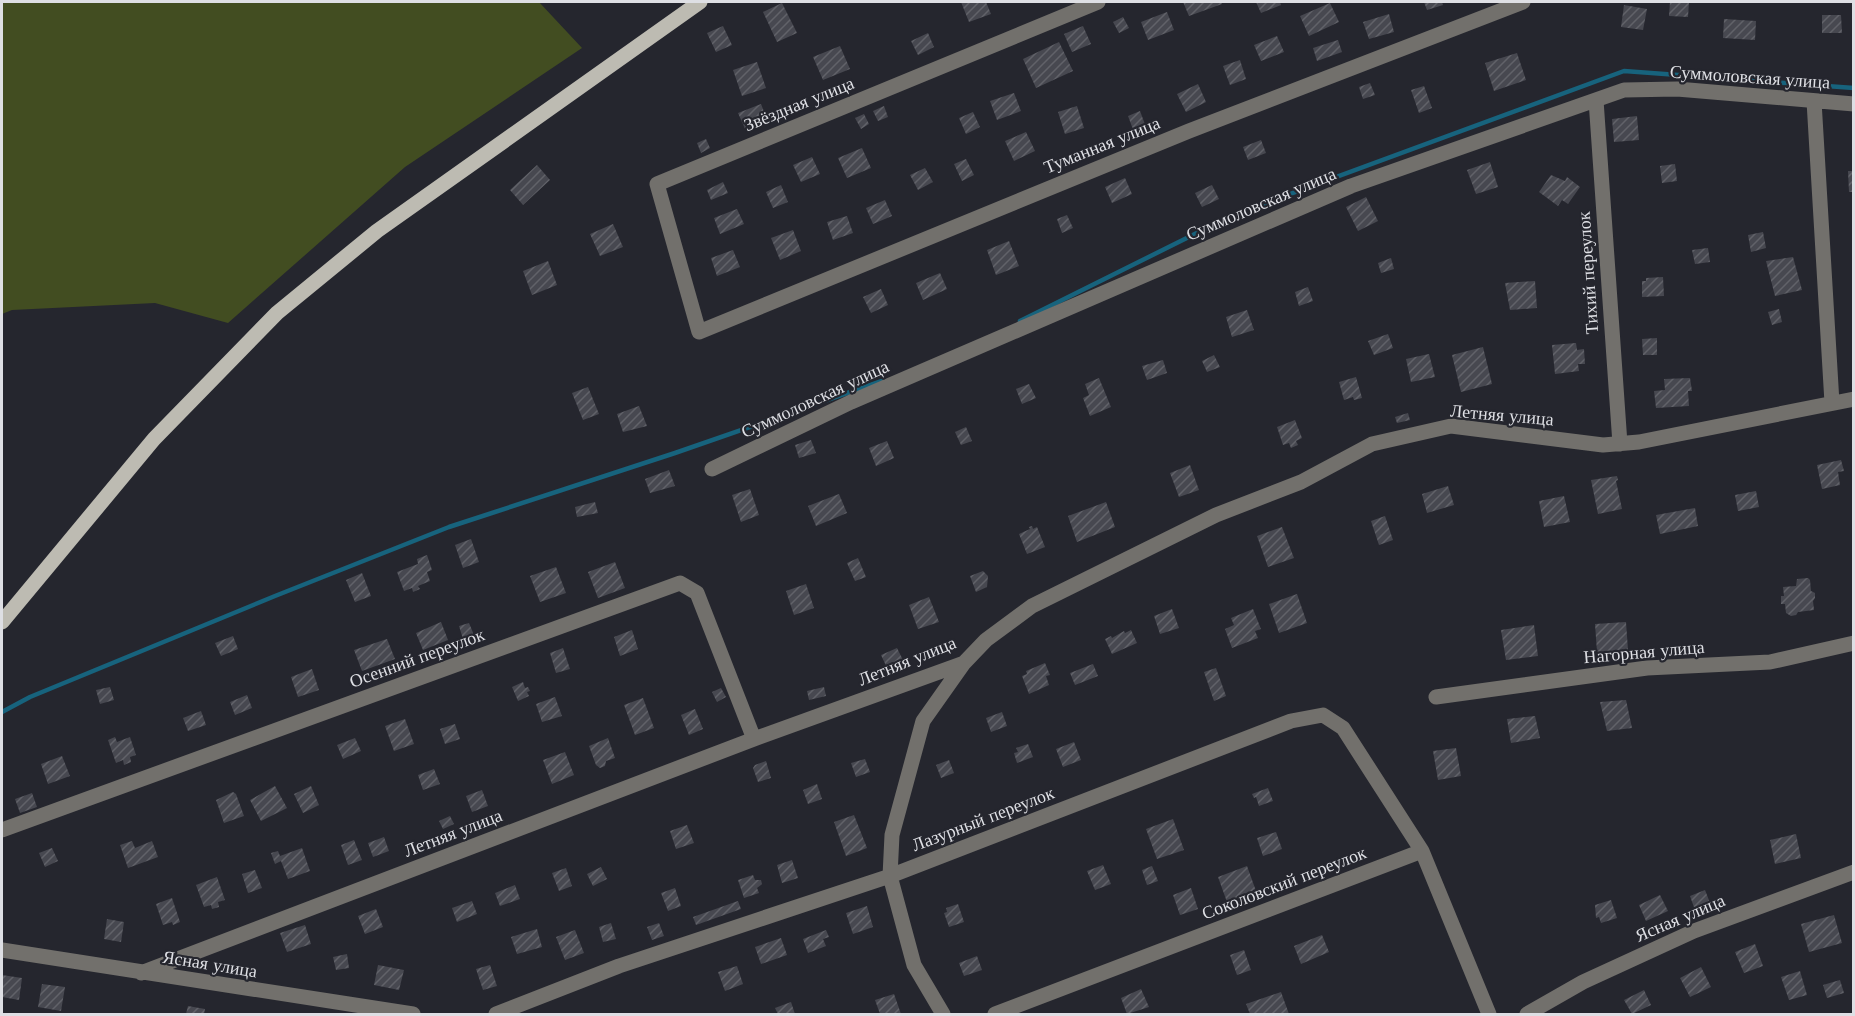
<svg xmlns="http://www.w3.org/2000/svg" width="1855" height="1016" viewBox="0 0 1855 1016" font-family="'Libre Baskerville',serif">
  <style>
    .green { fill: #424d21 }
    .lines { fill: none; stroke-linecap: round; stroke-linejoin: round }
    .stream { stroke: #17637d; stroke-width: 4.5 }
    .building { fill: url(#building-hatch) }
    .minor { stroke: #72706c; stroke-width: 15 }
    .major { stroke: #bdbbb2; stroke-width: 15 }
    .labels { text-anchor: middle; stroke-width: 4.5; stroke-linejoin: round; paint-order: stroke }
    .street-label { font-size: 18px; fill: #dedfe4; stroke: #25262e }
  </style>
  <defs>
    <pattern id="building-hatch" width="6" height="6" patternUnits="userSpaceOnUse" patternTransform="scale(1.5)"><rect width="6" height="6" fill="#474850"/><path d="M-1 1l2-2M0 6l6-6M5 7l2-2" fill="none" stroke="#616269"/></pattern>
  </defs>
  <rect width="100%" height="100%" fill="#25262e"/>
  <path class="green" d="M2,2H539L582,48L405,167L228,323L155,303L12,310L2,314Z"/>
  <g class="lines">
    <path class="stream" d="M1020,321L1233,215L1624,71L1854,88
      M2,712L30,697L275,596L449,527L675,453L882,381"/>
  </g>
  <path class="building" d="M961,2H986L991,14L969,22Z
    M1183,2H1221L1222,4L1189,16Z
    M1256,2H1280L1281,5L1261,13Z
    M1424,2H1442L1443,5L1427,10Z
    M1670,2H1689L1688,17L1669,16Z
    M782,3L797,33L777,42L763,12Z
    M1330,3L1339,22L1309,36L1300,16Z
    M1624,5L1647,9L1643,30L1621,27Z
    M1167,12L1174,30L1148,40L1141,22Z
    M1389,14L1394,32L1369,39L1363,22Z
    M1822,15H1841L1842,33H1822Z
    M1123,17L1129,28L1119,33L1113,22Z
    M1724,19L1756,21L1755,40L1723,38Z
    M723,26L732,45L716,52L707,33Z
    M1083,26L1091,44L1072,52L1064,34Z
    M928,33L934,47L918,55L911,41Z
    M1277,36L1284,52L1261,61L1254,45Z
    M1338,40L1342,52L1317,61L1313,48Z
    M1059,42L1073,71L1036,88L1023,59Z
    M840,46L850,69L823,80L813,57Z
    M1517,53L1526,80L1494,91L1485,63Z
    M1240,60L1246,79L1230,85L1223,66Z
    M757,62L766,88L742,96L733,70Z
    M1370,83L1375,95L1363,99L1359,87Z
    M1198,84L1206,102L1186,112L1177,94Z
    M1424,86L1432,108L1419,113L1411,90Z
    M1014,93L1021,111L997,120L990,101Z
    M761,104L768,122L746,131L738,113Z
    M884,106L888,117L878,121L873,111Z
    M1077,106L1084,128L1065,134L1058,112Z
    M1140,111L1146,127L1134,132L1128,116Z
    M973,112L980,127L966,134L959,118Z
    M864,114L869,124L861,129L855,118Z
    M1637,116L1639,140L1614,142L1612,119Z
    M1026,132L1035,151L1014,161L1005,141Z
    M706,139L710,148L701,153L697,143Z
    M1261,140L1266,153L1248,160L1243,147Z
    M862,148L871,168L847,178L838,158Z
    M812,157L820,174L801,182L793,165Z
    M966,159L974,175L962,181L954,164Z
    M1490,162L1498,187L1476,194L1467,170Z
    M1675,164L1677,181L1662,183L1660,166Z
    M537,165L550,180L523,205L510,190Z
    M925,168L933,182L918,190L910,175Z
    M1848,171H1854V192H1849Z
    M1551,175L1565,181L1567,177L1580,187L1568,204L1562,200L1558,206L1539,192Z
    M1125,178L1132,194L1112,203L1105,187Z
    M723,182L728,193L711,200L707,190Z
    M781,185L788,202L773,208L766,192Z
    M1212,185L1219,199L1202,207L1195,193Z
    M1366,197L1378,221L1358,231L1346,207Z
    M885,200L892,216L873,224L866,208Z
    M737,209L744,224L720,234L714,218Z
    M1067,215L1073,228L1062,233L1057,219Z
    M847,216L853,233L833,240L827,222Z
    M613,224L623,247L600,256L590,234Z
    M793,230L801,251L780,260L771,238Z
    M1763,232L1766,248L1751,252L1748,235Z
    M1009,241L1019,266L996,275L987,250Z
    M1708,248L1710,262L1695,264L1692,250Z
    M733,250L740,267L717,276L711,258Z
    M1793,257L1802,290L1775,296L1766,261Z
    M1391,258L1394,269L1381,273L1378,263Z
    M548,261L557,285L532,295L523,271Z
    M940,273L947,289L923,300L916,283Z
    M1663,277L1664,296L1642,297V281H1646V278Z
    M1535,281L1537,308L1510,310L1505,283Z
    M1308,287L1313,301L1299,306L1295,292Z
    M881,289L888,305L871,313L863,297Z
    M1779,309L1782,322L1772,325L1768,312Z
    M1247,310L1254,330L1232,337L1226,317Z
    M1388,334L1393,348L1374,355L1368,341Z
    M1657,338V355H1643L1642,339Z
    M1576,343L1577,350L1584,349L1585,364H1578L1579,371L1555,374L1552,345Z
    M1483,347L1492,384L1461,392L1452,355Z
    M1429,354L1435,377L1411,382L1406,359Z
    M1214,355L1220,367L1207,372L1202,361Z
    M1163,360L1167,373L1147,380L1142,366Z
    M1356,377L1362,398L1354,400L1353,397L1344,400L1339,382Z
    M1099,378L1111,407L1090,416L1083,398L1089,395L1085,384Z
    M1690,378L1692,391H1688L1689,406L1656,408L1654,391L1665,390L1664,379Z
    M1029,384L1036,398L1022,404L1016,389Z
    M588,387L599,414L583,420L572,393Z
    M639,406L647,426L623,432L617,414Z
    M1408,413L1410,420L1397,423L1395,417Z
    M1295,420L1302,438L1296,441L1298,445L1291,448L1289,443L1283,445L1277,427Z
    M966,427L972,441L961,445L955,432Z
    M811,440L816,453L799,458L795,445Z
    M887,441L894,458L876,466L869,448Z
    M1841,460L1844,471L1838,472L1840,485L1822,489L1817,465Z
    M1190,465L1199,490L1179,497L1170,473Z
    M669,470L675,486L650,493L645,479Z
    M1617,476L1618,480L1616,481L1622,509L1598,514L1591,480Z
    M1448,486L1454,505L1427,513L1422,494Z
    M750,489L759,515L741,522L732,495Z
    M1756,491L1759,507L1738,511L1735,495Z
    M839,494L847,513L816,526L808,506Z
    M1564,496L1570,522L1544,527L1539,501Z
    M595,502L598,513L577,517L575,507Z
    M1106,502L1115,527L1077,542L1068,516Z
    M1695,508L1698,526L1660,534L1656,515Z
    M1385,516L1393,540L1379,545L1371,521Z
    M1032,526L1033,529L1037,527L1045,547L1027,554L1019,534L1030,529L1029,527Z
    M1282,527L1294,558L1268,567L1257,536Z
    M471,539L479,562L463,568L455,545Z
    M427,555L432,570L427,572L430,581L418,586L420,589L413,592L412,588L404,591L397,572L418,564L417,559Z
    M858,558L866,577L855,581L847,563Z
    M615,562L625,588L598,598L588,572Z
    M556,567L566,593L540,602L530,576Z
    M983,571L988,576L987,587L976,592L970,576Z
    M362,573L371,596L355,602L346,580Z
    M1808,578L1810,580L1811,591L1815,593V598L1813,601L1814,610L1798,612L1796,615L1791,616L1786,613L1785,604H1781V596H1784L1783,587L1796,586L1797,579Z
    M806,584L814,608L794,615L786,591Z
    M1297,594L1307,623L1279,633L1269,604Z
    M929,597L939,622L918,629L909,605Z
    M1172,609L1179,628L1160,634L1154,616Z
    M1253,609L1261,629L1255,631L1258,638L1232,648L1225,629L1234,625L1231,618Z
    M441,622L448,640L423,650L416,633Z
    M1626,622L1628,650L1597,652L1595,624Z
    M469,623L474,635L463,639L459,626Z
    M1534,625L1538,656L1506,660L1501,630Z
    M632,630L638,649L620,656L614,637Z
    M1131,630L1137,643L1112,654L1105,639L1111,636L1112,638L1124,631L1125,633Z
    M233,636L238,649L221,656L215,643Z
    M387,639L395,659L362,671L354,650Z
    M563,648L570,669L556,673L550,653Z
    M897,648L904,662L888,670L881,655Z
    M1045,663L1050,675L1046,676L1049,685L1029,694L1022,676L1027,674L1026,671Z
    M1093,664L1098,676L1075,685L1070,673Z
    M1216,668L1226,696L1214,701L1204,672Z
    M312,669L319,690L298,697L291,677Z
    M523,682L525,688L528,687L530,691L527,692L529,696L518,701L512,687Z
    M110,687L114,700L100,704L96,690Z
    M824,687L826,696L809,700L807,691Z
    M721,688L726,697L717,702L712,692Z
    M247,695L252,708L235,715L230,702Z
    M555,697L562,716L542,722L536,704Z
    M643,698L654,728L635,735L624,705Z
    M1626,700L1632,728L1607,731L1600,702Z
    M695,709L703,729L689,735L681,715Z
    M201,711L206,725L188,731L183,718Z
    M1002,712L1007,726L991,732L986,718Z
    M1535,716L1540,738L1511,743L1507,719Z
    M405,719L414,744L394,751L385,726Z
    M455,724L460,739L445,744L440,729Z
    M115,737L117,742L130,737L136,755L130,757L131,762L124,765L123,760L116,763L108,740Z
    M355,738L361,751L343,759L337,745Z
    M608,738L615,758L606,761L605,766L600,768L596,765L589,746Z
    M1074,742L1081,760L1063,767L1056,749Z
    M1028,744L1033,757L1017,763L1014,753L1018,752L1016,748Z
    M1456,748L1461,776L1438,780L1433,751Z
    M565,752L574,775L552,784L543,760Z
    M62,756L70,776L48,784L41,764Z
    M865,759L870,772L856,777L851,763Z
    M949,760L954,773L941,778L936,765Z
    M766,761L771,778L758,782L753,768L755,765Z
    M434,769L440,784L423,790L418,775Z
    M817,784L822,799L808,804L803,790Z
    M275,786L287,808L261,821L250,800Z
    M311,786L319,805L303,813L294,794Z
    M1268,788L1273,801L1259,806L1256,797L1254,798L1252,794Z
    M482,790L488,806L472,812L466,796Z
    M233,792L236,794L244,816L224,823L216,800Z
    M32,793L37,807L20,813L15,799Z
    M854,815L867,848L846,856L834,822Z
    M450,816L454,824L443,829L439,821Z
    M1173,819L1184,850L1157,859L1146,829Z
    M687,825L694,843L676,849L670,831Z
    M1276,832L1282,849L1263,856L1257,838Z
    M1796,834L1801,858L1775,864L1770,840Z
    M384,837L389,851L373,857L368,843Z
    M354,840L362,860L348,865L341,845Z
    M132,841L135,848L152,841L158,857L128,868L120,845Z
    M52,848L58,861L45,867L39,853Z
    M302,848L310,871L288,879L281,861L275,864L271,853L278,851L280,856Z
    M792,860L798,878L782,883L777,865Z
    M1103,865L1111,884L1095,890L1087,871Z
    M1152,866L1158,881L1147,885L1142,870Z
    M1247,866L1256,891L1227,902L1218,877Z
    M601,867L607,879L593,886L587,874Z
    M566,868L572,886L559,891L552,873Z
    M255,870L262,888L248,893L242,874Z
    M753,875L755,880H761L762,884L757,888L759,893L744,898L738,880Z
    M217,877L225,900L218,902L219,907L212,909L211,905L204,907L196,885Z
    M515,885L520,899L500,906L495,893Z
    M675,888L681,906L668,911L661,893Z
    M1191,888L1198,909L1180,915L1173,895Z
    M1705,890L1712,908L1696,913L1690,896Z
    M1660,895L1668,911L1646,921L1639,905Z
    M172,898L180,922L173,925L172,922L163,925L156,904Z
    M1611,900L1617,918L1601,923L1599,917L1596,918L1595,905Z
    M472,901L477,914L457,922L452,908Z
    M738,901L741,909L696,925L693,917Z
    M958,904L964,922L949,927L944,913L947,912L946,908Z
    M867,906L873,927L853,934L846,913Z
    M376,909L383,927L365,934L358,916Z
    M1834,915L1842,943L1809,952L1801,924Z
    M107,919L124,922L121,942L104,939Z
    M611,923L616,939L603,942L599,927Z
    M659,923L664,936L652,940L647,927Z
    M305,925L311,944L287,952L280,933Z
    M537,929L542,947L517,954L511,937Z
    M575,930L584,953L565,960L556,937Z
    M826,930L829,937L823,939L826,946L808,953L803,939Z
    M1322,935L1329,952L1301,964L1294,946Z
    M781,938L787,955L761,964L755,947Z
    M1755,944L1763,966L1744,973L1735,952Z
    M1244,950L1251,970L1237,975L1230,955Z
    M347,954L349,968L336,970L333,957Z
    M977,956L982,970L964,976L959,963Z
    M378,965L404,970L399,990L374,985Z
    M490,965L497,986L483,990L476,969Z
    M737,966L743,984L725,991L718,972Z
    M1701,967L1711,987L1690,997L1680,978Z
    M1800,971L1807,995L1789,1000L1781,977Z
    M2,975L22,978L19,1000L2,997Z
    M1840,980L1844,993L1827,998L1823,985Z
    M42,984L65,987L61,1011L38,1007Z
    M1141,989L1149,1007L1127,1014L1121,998Z
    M1644,990L1651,1005L1632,1014L1624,1000Z
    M1281,992L1289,1014H1250L1246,1004Z
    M894,994L901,1014H880L875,1000Z
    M791,1002L795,1014H778L775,1008Z
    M188,1006L205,1009L204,1014H186Z"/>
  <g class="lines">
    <path class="minor" d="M1098,2L657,184L699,332L1189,131L1523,2
      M1596,100L1620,444
      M1814,101L1832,403
      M712,469L851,402L1351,186L1624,90L1677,89L1854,104
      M1436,697L1647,668L1770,662L1854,643
      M2,830L680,583L697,593L754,739
      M2,950L413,1014
      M141,973L754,739L964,663L986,640L1032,606L1216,515L1301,482L1372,444L1451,426L1603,445L1639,442L1854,399
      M496,1014L619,966L890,876L1291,721L1323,715L1343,728L1422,851
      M943,1014L914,965L890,876L892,835L923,721L964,663
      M995,1014L1422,851L1489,1014
      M1527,1014L1583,982L1694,931L1854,872"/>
    <path class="major" d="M2,622L154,439L277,313L377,231L700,2"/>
  </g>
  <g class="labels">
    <g class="street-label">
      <text transform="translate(1750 77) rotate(4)" y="6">Суммоловская улица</text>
      <text transform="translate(799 104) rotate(-22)" y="6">Звёздная улица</text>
      <text transform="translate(1102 145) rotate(-22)" y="6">Туманная улица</text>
      <text transform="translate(1261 204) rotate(-23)" y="6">Суммоловская улица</text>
      <text transform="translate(1588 273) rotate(-94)" y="6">Тихий переулок</text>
      <text transform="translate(815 399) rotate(-25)" y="6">Суммоловская улица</text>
      <text transform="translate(1502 415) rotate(5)" y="6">Летняя улица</text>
      <text transform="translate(1644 652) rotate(-5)" y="6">Нагорная улица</text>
      <text transform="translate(417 658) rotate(-20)" y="6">Осенний переулок</text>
      <text transform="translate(907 661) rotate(-22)" y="6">Летняя улица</text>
      <text transform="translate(983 819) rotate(-21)" y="6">Лазурный переулок</text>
      <text transform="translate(453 833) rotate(-21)" y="6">Летняя улица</text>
      <text transform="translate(1284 883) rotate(-21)" y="6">Соколовский переулок</text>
      <text transform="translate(1680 918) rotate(-23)" y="6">Ясная улица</text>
      <text transform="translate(210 964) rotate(9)" y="6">Ясная улица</text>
    </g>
  </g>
  <rect width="1855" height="1016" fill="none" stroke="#dedfe4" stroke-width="6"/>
</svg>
